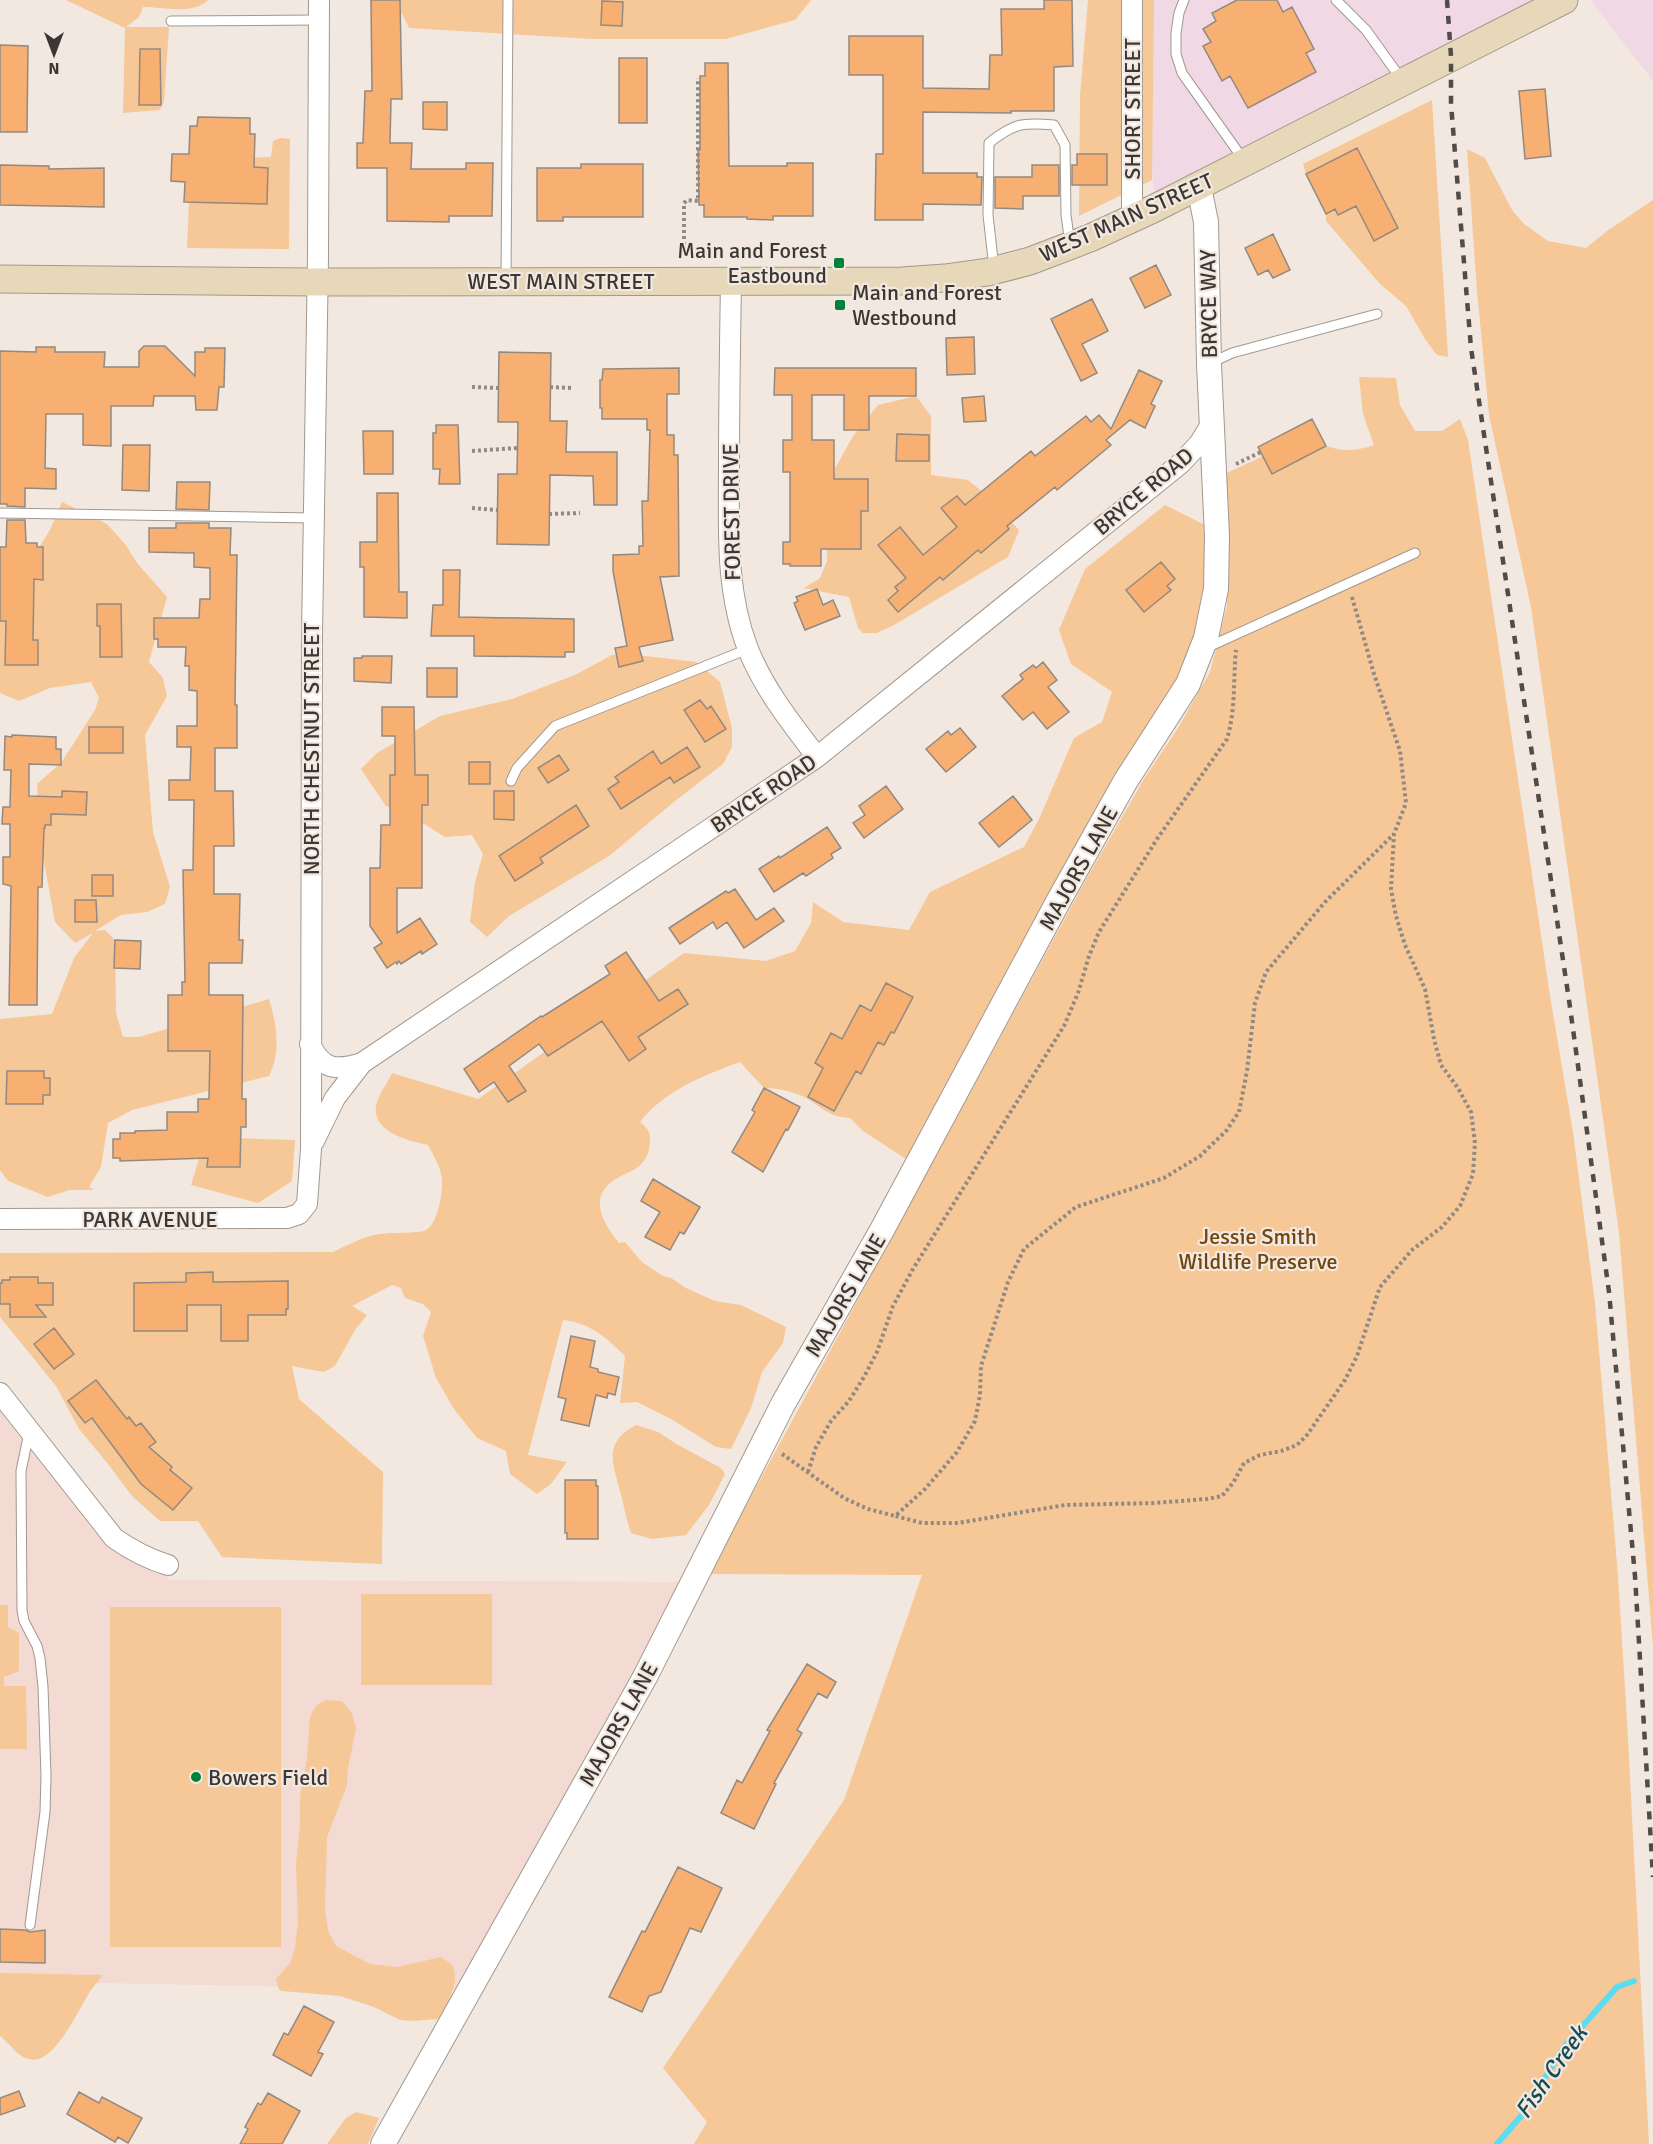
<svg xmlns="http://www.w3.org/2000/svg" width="1653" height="2144" viewBox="0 0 1653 2144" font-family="Signika,sans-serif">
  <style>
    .industrial { fill: #f0d9e4 }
    .education { fill: #f3dad3 }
    .green { fill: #f6c797 }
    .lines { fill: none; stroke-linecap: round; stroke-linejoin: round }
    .stream { stroke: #5cdcf0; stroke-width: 6 }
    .building { fill: #f8b072; stroke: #928981; stroke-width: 1.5 }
    .service-casing { stroke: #a1988f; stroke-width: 11 }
    .minor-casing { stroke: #a1988f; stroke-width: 22 }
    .tertiary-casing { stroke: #a1988f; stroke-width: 26 }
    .secondary-casing { stroke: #a1988f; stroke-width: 29 }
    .path { stroke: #918a84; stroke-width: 4; stroke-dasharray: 3 3; stroke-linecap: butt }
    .service { stroke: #fff; stroke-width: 9 }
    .minor { stroke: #fff; stroke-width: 20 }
    .tertiary { stroke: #fff; stroke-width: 24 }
    .secondary { stroke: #e8d8ba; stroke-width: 27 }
    .rail { stroke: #514c49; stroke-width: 4.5; stroke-dasharray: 8 8; stroke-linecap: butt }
    .poi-dot { fill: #02813a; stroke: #f2e8df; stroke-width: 2 }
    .labels { text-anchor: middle; stroke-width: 4.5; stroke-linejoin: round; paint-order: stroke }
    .street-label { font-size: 22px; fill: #3b3734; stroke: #f2e8df }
    .poi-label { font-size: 22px; fill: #3b3734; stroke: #f2e8df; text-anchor: start }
    .park-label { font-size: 22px; fill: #704510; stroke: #f2e8df }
    .water-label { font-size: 24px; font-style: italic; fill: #144c55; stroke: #f2e8df }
  </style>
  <rect width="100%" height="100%" fill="#f2e8df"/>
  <path class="industrial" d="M1153,0H1564L1156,207L1152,173Z
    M1590,0H1653V81Z"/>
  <path class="education" d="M0,1411L95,1533L130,1561L149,1569L167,1573L168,1580L683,1582L461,1990L0,1981Z"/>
  <path class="green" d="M66,0H208C194,15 163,7 143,7L139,17L126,27H169L164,101L160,110L123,113L125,28Z
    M395,0H811L795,20L726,39H592L409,28Z
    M1088,0H1154L1152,180L1079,216L1080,96Z
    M1432,100L1448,357L1437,355L1425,339L1406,306L1380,284L1326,221V214L1306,174L1303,164Z
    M280,138L290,139L289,249L187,248L189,202L267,204L268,168L248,167V158L271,157L273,141Z
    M1467,149L1485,158L1512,210L1524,224L1548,241L1586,248L1607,231L1653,200V1646L1619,1233L1531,607L1489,415L1477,291Z
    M1359,377L1396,378L1400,405L1415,431H1442L1460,419L1468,440L1550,996L1573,1132L1595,1303L1618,1576L1627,1720L1649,2144H694L707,2122L663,2068L844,1800L922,1575L709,1574L1083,885L1144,779L1178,728L1210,672L1227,606V473L1263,456L1273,474L1326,446C1344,452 1356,451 1374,445L1363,414Z
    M916,396L931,416V475L968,480L990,498L1019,530L1008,557L894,625L877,633H863L858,628L849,597L804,588L820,578L827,561L826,485L853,436L878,405Z
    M62,502L107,524L125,544L137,563L167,597L149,662L163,678L167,696L145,735L153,832L170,887L165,904L147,912L121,915L95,931L105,930L115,940L116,1013L123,1037H139L269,999C277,1024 281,1052 269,1076L132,1110L108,1123L101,1167L89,1187L94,1190H69L48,1197L8,1181L0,1170V1019L52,1014L74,958L93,933L75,943L55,922L41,845L37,784L61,763L95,710L99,698L91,682L50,688L19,701L0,693V615L19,579L50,530Z
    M1165,505L1211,528L1207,587L1197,638L1178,682L909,1161L863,1131L850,1118C824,1116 823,1106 802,1096C790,1091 777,1088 764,1088L740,1062C704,1075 664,1091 640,1122C647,1128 651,1132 650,1141C649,1147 649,1154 645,1159C639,1169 629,1172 619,1177C586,1195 602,1221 619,1243L625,1242L642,1262L663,1276L671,1278L686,1288L715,1301L741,1305L786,1327L783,1343L762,1372L751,1408L731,1449L716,1447L671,1419L637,1402L620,1403L625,1356C606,1337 590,1323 563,1320L528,1455L567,1462L551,1484L537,1494L510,1474L506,1451L477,1438L454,1409L436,1378L423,1336L431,1312L423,1304L405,1298L401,1288L392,1285L352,1306L367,1315L355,1330L335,1366L324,1372L292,1366L299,1399L383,1472L382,1564L222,1557L198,1521H160L132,1496L108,1464L79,1429L56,1386L0,1317V1253L333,1252C348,1245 364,1236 380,1234C392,1232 418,1234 426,1230C438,1224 443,1192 442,1179C441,1167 433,1155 428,1145C408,1141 368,1131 377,1102C380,1092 388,1083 392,1073L478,1099L684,953L766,961L795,951L811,923L813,902L843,922L909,930L930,892L1024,847L1040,817L1074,738L1102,722L1112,692L1071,664L1059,630L1085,569Z
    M612,655L646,656L696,662L720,682L732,728V747L723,764L675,801L609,856L509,916L487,937L470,922L475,882L483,854L472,835L445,837L418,820L386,806L361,769L377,753L440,716L512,699L575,675Z
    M198,1137L295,1140L292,1181L258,1203L191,1185L199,1159Z
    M636,1425L658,1432L678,1445L721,1468L725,1474L709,1505L686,1535L652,1539L631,1533C626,1519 624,1505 620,1491C612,1461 604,1442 636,1425Z
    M361,1594H492V1685H361Z
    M0,1605H8V1627L19,1633V1671L4,1677V1686H26L27,1749H0Z
    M110,1607H281V1947H110Z
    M326,1700L342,1701L352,1713L356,1728L348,1768L347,1785L327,1837L325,1909L328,1931L336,1946L370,1964L398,1967L441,1957C445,1960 450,1962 453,1967C460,1983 447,2006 438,2019L412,2021L400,2020L374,2007L340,1996L282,1991L279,1990L276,1979L291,1962L295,1947L298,1923L296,1864L300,1823V1797L307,1758L310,1717L316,1706Z
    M0,1973L103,1975C99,1980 95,1985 91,1990C80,2006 54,2067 29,2059C16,2056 10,2043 0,2036Z
    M356,2112L379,2118L368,2144H327L346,2118Z"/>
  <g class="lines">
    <path class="stream" d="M1497,2144L1521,2116L1564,2047L1617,1987L1634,1981"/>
  </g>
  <path class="building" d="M371,0H400L402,99H391L390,143H412L411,169H466V163H493L492,216H449V222L387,221V168H357V143H363L365,91H372Z
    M1044,0H1072L1073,66L1054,67V111H1011V113L923,112V173H977V177H982L981,205L923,204V220H875L876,154H883V75H849V36H923V88L989,89L990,55H1002L1001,9H1044Z
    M1237,0H1277L1283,12L1292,7L1314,49L1306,53L1316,72L1248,108L1230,76L1222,81L1203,46L1211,42L1203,29L1216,21L1212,13Z
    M602,1L623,2L622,26L601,25Z
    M0,45L28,46L27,132H0Z
    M140,49H160L161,105H139Z
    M619,58H647V123H619Z
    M705,63H728L729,166H787V163H813V216H773V220L747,219V217H704V205H699L698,150H700V76H705Z
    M1545,89L1551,156L1525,159L1519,91Z
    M423,102H447V130L423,129Z
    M198,117L250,118V134H255L254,167L268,168L267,204L184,202L185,182L171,181L172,154H189L190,126H197Z
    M1357,148L1398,228L1374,241L1356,206L1338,215L1335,209L1326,214L1306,174Z
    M1077,154H1107V185H1072V165H1077Z
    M581,164H643V217H563V221H537V168H581Z
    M0,165L49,166V169L104,168V207L0,205Z
    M1032,165H1059V196H1023V209L995,208V177H1032Z
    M1273,234L1290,270L1273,278L1268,270L1258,275L1245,248Z
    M1156,265L1171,295L1145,308L1130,278Z
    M1092,299L1108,331L1082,344L1097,373L1081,381L1051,319Z
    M974,337L975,374L947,375L946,338Z
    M144,346H165L195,376V352H205V348H225L224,387H219L217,410H196L195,396H154L153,406H111V446L83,445V414H46L45,468L56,469V489L25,488V507L7,506V504H0V351L36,352V347H55V352H105L104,367H139V351Z
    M499,352L551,353L550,421H567L566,452H617V505H594L593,476L550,475L549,545L497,544L498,474H517L518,422H498Z
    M679,368V394H667V435H674V455H678L679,576L660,577L673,640L639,647L643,661L619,667L615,648L627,646L613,571V555L639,554V546H643L642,501H648L650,430H647V419H602V408H600V380H602L603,369Z
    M775,368H916V396H869V430H844V395H812V440H834V479H868V511H861V549H821V566H790V564H783V542H790V472H783V440H792V395H774Z
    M1139,370L1162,381L1151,404L1155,406L1145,428L1130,420L1106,440L1111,445L1057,490L1055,487L1007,526L1009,529L981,553L978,550L943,580L940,577L898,612L888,600L898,591L895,587L906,578L878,545L900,527L923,555L957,527L941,508L957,496L965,505L1031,451L1035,456L1086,416L1091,422L1099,415L1111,429Z
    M984,396L986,421L964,422L962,398Z
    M1312,419L1326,446L1272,474L1258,447Z
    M436,425H458L460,484H439L440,469H433V433H436Z
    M363,431H393V474H364Z
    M897,434L929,435V461H896Z
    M123,445H150L149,491L122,490Z
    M177,482H210L209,510L176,509Z
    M377,493H398L399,592H407V618L364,617V567H360V542H377Z
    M7,520H25L26,543H37V547H43V580L34,579L33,640H38V665H5L6,621H0V547H6Z
    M176,523H209V528H231L230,555H237L235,705H237V748H215V791H233L234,846H214V894H240L239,940H243L242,963H209V995H243L242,1099H246V1127H241L240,1167H207L208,1158L120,1161V1158H113V1139H120V1133H135V1131L167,1130V1112H198V1099H209L210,1051H168V995H182V982H185L183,870H193L194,800H169V780H190L191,747H177V726H197V691L189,690V666H185L186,647H158V639H154V618H199L200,599H210V568L194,567V553L149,552V528H176Z
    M1161,562L1175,579L1167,586L1171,590L1144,612L1126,590Z
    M443,570H460L459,617L574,619V652H565V657L474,656V636H431L433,605H443Z
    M817,589L823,605L833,600L840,616L805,630L794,603L798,601L796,597Z
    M97,604H121L122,657H100V626H97Z
    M362,656H392L391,683L354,681V658H362Z
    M1043,662L1057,680L1048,687L1069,712L1047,729L1033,712L1023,720L1002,696L1023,679L1020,675L1033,665L1036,668Z
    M427,668H457V697H427Z
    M700,700L707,709L711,706L726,729L705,742L684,710Z
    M382,707H414L415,775H428V805H422V888H397V933L420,918L437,944L422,954L421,951L401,964L399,961L397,964L396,962L387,968L374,948L382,943L370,926V868H380L381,825H390V775H395V736H382Z
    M89,727H123V753H89Z
    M960,728L976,747L946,772L926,749L948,731L951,735Z
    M12,735L56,737V749H61V765L29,764V796L62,797V791L87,792L86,815L51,814V825H45V828H44L42,887H38L37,1005H9L11,886L3,884V857H10V824H2L3,807H10L11,770H4L5,736L12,737Z
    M687,747L700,767L674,783L670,777L621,809L608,789L619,782L615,777L653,751L661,764Z
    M559,755L569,770L548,783L538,768Z
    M469,762H490V784H469Z
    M886,786L903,809L864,838L853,823L865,815L859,806Z
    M494,791H514V820L494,819Z
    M1013,796L1032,820L999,847L979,823Z
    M576,805L589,826L540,858L543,863L515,881L499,856Z
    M827,827L841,848L831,854L833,858L806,876L803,873L774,892L759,869L779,856L780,858Z
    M92,875H113V896H92Z
    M735,889L756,920L774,908L784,921L744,948L727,922L717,929L713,922L680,944L669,928L726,891L728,893Z
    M75,900H96L97,922H75Z
    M115,940L141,941L140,969L114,968Z
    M626,952L659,1001L678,989L688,1004L638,1037L646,1049L629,1061L602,1021L548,1056L539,1044L509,1066L526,1091L508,1102L494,1082L479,1092L464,1069L541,1016L542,1017L610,974L605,966Z
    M886,983L913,997L894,1033L891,1032L884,1045L878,1042L861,1074L856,1071L834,1111L808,1097L823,1068L815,1063L831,1033L842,1039L860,1005L871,1011Z
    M7,1071H44V1078H50V1095H43V1104H6Z
    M764,1088L800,1107L788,1130L786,1129L763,1172L732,1152L755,1112L752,1110Z
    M653,1179L700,1207L684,1234L680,1232L670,1250L645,1237L660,1212L641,1201Z
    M213,1272V1282L288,1281V1309H286V1315H248V1341H221V1305H187V1331H134V1283L186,1282V1273Z
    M10,1277H38V1283H53V1305H36L46,1317H10V1304H0V1283H2V1280H10Z
    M54,1328L74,1354L54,1369L34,1344Z
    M571,1336L595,1341L590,1367L598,1369V1372L619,1377L615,1395L608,1393L607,1398L596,1395L589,1426L561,1420L566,1399L558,1397Z
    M96,1380L127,1419L129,1417L136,1426L141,1423L156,1442L149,1447L172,1467L170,1470L192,1488L173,1510L141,1484L92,1418L85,1423L68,1401Z
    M565,1480H596V1486H598V1539H567V1533H565Z
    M807,1664L836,1682L827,1698L818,1693L797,1730L802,1733L774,1783L776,1784L754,1829L721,1813L737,1780L742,1783L770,1731L767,1730Z
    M678,1867L722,1888L701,1932L690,1928L661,1992L649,1996L642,2012L609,1997L642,1931L645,1932Z
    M0,1929L25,1930L30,1932L45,1930V1963L0,1962Z
    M304,2006L334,2022L318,2052L323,2054L311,2076L273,2055L284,2033L288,2035Z
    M19,2091L25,2106L0,2115V2098Z
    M79,2092L99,2103L102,2097L142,2118L128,2143L118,2137L115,2142L67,2114Z
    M268,2093L300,2111L282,2144H240L248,2129L245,2127L258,2103L261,2105Z"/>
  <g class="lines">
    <defs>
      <path id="service" d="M1184,0L1179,13L1176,33V54L1182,73L1243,159
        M1336,0L1366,30L1402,80
        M171,21L318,20
        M994,268L988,215L989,143C1014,123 1023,122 1054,125L1065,145L1066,215L1070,244
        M506,278L508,0
        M1211,363L1232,353L1377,314
        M0,513L313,518
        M1206,648L1415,553
        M511,781L517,768L555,726L748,649
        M29,1433L21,1471L22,1610L24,1621L37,1646L40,1658L43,1687L46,1776L45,1812L30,1925"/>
      <path id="minor" d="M1132,0V218
        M731,281C730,342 729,403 729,464C729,526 725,590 748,649C764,689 791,723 817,757
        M310,1044C322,1070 336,1071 362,1063
        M314,1141L335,1098L362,1063L817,757L1180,464L1199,444L1212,423
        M0,1219L287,1218L299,1214L307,1204L311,1149L312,635L318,256L319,0
        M0,1393L114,1538C131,1550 148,1559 168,1565"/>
      <path id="tertiary" d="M383,2144L645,1677L783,1404L882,1230L1059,900L1125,782L1188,684L1206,638L1216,589L1217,536L1209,364L1206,222L1201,197L1196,186"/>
      <path id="secondary" d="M0,279L317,282L902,281L945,278L988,272L1030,261L1090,238L1153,209L1564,0"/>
    </defs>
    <use href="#service" class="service-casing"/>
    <use href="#minor" class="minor-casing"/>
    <use href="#tertiary" class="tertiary-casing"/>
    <use href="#secondary" class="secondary-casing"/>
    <path class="path" d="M684,257V203L687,200L698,201V78
      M472,387L498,388
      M550,387L573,388
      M472,451L517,448
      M1236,464L1261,452
      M472,508L497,510
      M549,514L580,513
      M1352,597L1374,674L1400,751L1406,803L1394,834L1391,889L1396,916L1405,945L1425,989L1434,1039L1441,1065L1458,1088L1471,1112L1475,1143L1473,1174L1460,1206L1442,1227L1412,1250L1380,1287L1357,1356L1345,1380L1307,1435L1297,1445L1281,1451L1260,1455L1244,1463L1233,1483L1222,1496L1207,1499L1154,1503L1065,1505L958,1523H922L895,1516L925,1489L957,1452L975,1421L980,1395L981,1366L1008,1282L1024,1249L1076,1207L1164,1178L1200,1156L1226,1131L1239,1112L1247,1071L1255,1003L1266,972L1325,902L1394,834
      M782,1454L844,1498L868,1509L895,1516
      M808,1472L816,1447L831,1421L849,1401L864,1377L877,1352L893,1306L913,1269L1064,1026L1078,993L1089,956L1099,932L1157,839L1227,739C1236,709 1233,680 1236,650"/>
    <use href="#service" class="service"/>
    <use href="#minor" class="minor"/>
    <use href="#tertiary" class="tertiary"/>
    <use href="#secondary" class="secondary"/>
    <path class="rail" d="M1447,0L1451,56V104L1471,348L1569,1000L1609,1292L1635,1576L1653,1877"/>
  </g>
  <g class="poi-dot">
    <rect x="833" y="257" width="12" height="12" rx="3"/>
    <rect x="834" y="299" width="12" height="12" rx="3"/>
    <circle cx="196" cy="1777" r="6"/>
  </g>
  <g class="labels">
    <g class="street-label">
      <text transform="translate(1132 109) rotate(-90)" y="8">SHORT STREET</text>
      <text transform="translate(1126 217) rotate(-24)" y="8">WEST MAIN STREET</text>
      <text x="561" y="289">WEST MAIN STREET</text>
      <text transform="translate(1208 304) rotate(-91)" y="8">BRYCE WAY</text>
      <text transform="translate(1143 491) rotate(-40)" y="8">BRYCE ROAD</text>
      <text transform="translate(731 512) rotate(-91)" y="8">FOREST DRIVE</text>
      <text transform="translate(311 749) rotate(-90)" y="8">NORTH CHESTNUT STREET</text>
      <text transform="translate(763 793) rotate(-34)" y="8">BRYCE ROAD</text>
      <text transform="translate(1078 868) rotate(-61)" y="8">MAJORS LANE</text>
      <text x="150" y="1227">PARK AVENUE</text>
      <text transform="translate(845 1295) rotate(-60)" y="8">MAJORS LANE</text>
      <text transform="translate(618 1724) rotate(-61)" y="8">MAJORS LANE</text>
    </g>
    <g class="poi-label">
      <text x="827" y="258" text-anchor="end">Main and Forest<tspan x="827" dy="25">Eastbound</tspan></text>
      <text x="852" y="300">Main and Forest<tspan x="852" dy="25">Westbound</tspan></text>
      <text x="208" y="1785">Bowers Field</text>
    </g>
    <g class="park-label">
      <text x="1258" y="1244">Jessie Smith<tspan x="1258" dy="25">Wildlife Preserve</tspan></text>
    </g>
    <g class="water-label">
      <text transform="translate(1551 2072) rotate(-55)" y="8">Fish Creek</text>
    </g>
  </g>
  <g transform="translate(54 54) rotate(180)" stroke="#f2e8df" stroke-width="4.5" paint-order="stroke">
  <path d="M0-4.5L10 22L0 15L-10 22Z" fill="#3b3734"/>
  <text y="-9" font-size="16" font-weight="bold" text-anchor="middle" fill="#3b3734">N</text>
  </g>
</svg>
